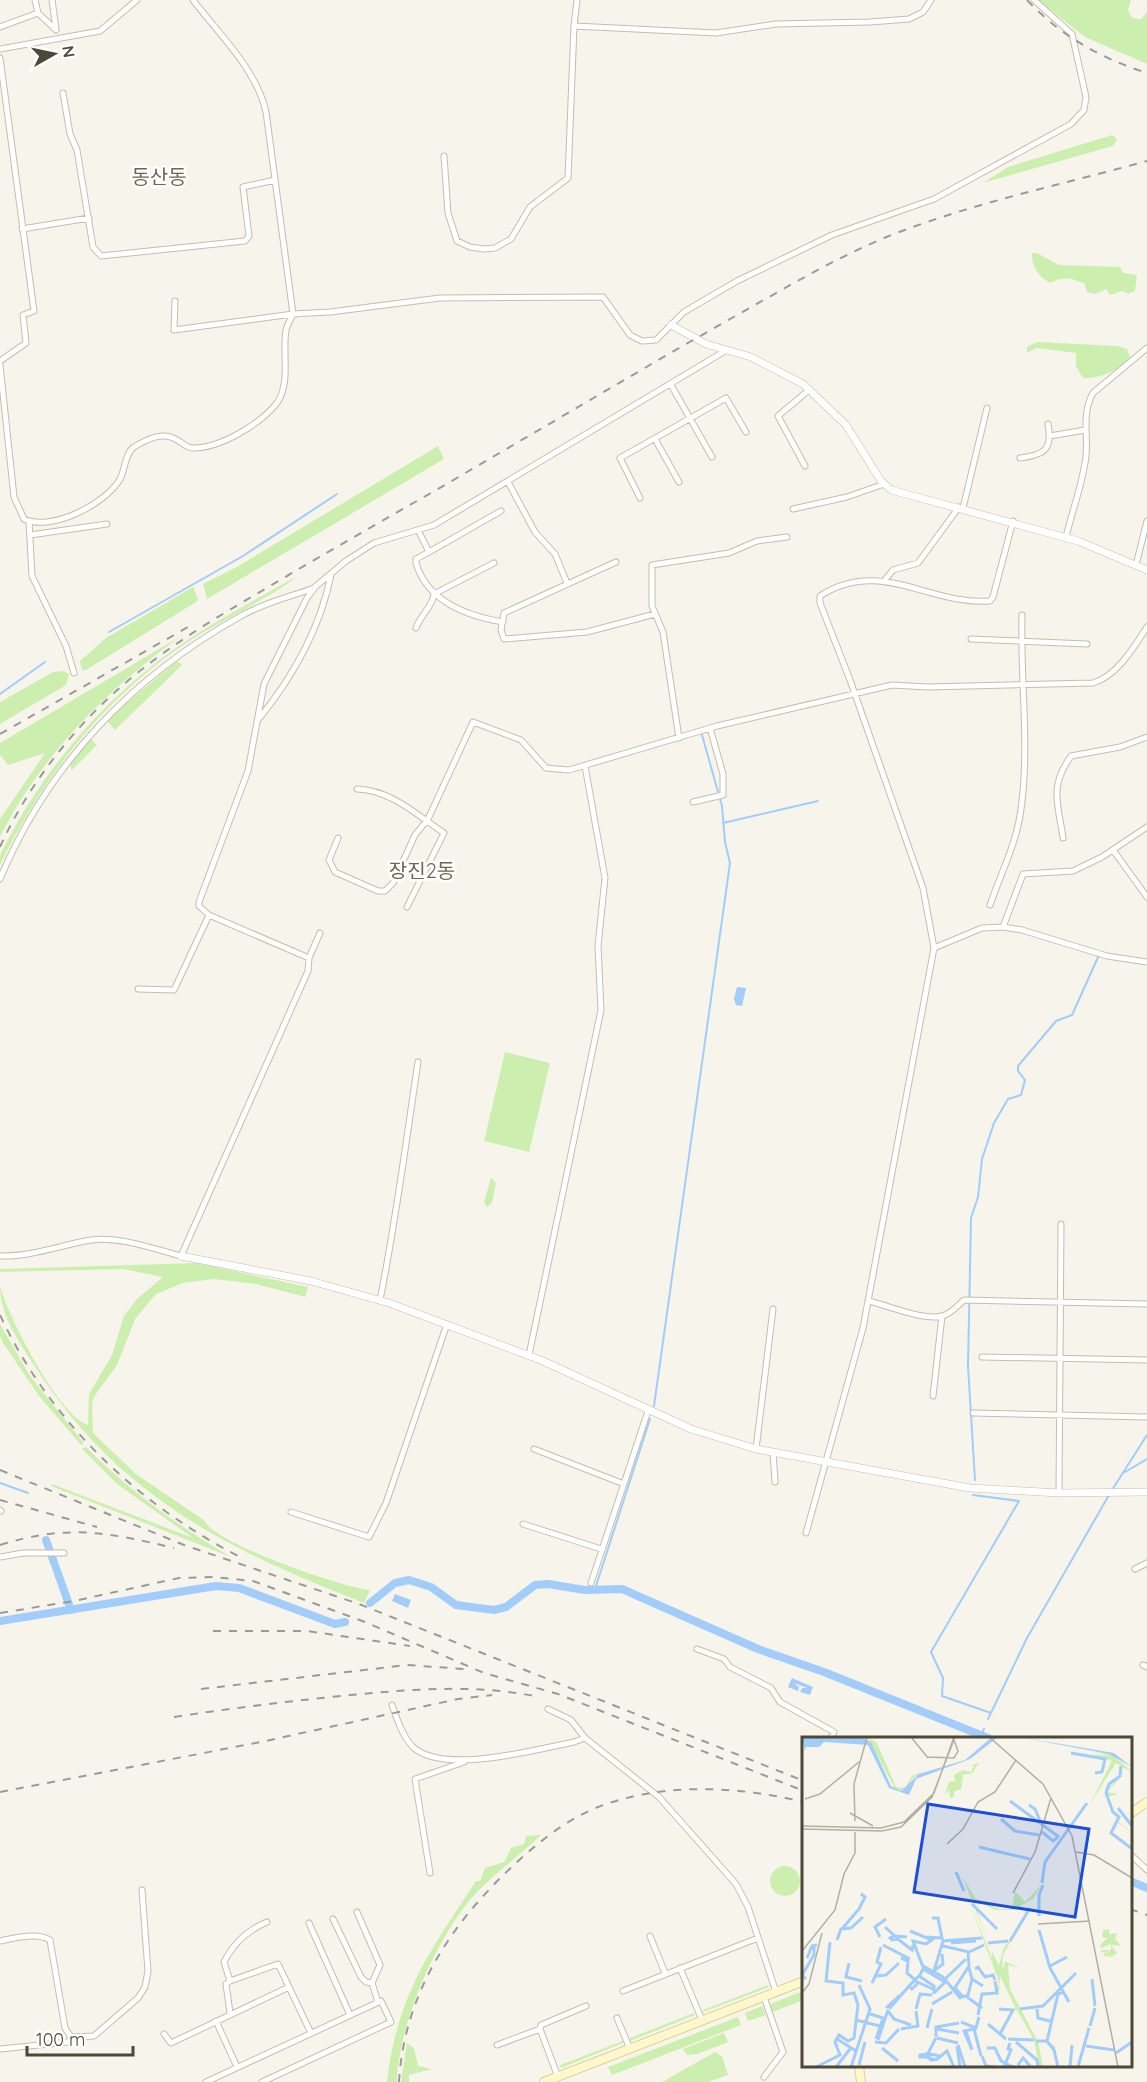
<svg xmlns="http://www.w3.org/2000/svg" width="1147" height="2082" viewBox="0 0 1147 2082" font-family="Quicksand,'Noto Sans KR',sans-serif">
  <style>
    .green { fill: #ccefb0 }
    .water { fill: #a2ccf9 }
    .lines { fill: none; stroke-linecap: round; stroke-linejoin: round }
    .stream { stroke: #a2ccf9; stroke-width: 2 }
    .canal { stroke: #a2ccf9; stroke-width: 8 }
    .minor-casing { stroke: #c4beac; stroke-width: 7 }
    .tertiary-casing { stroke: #c4beac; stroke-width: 8 }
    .secondary-casing { stroke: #dcd196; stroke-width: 10 }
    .minor { stroke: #fff; stroke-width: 5 }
    .tertiary { stroke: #fff; stroke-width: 7 }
    .secondary { stroke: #fff8cd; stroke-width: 8 }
    .rail { stroke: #9a9a9a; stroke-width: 2; stroke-dasharray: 8 8; stroke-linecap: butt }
    .labels { text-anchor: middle; stroke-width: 5; stroke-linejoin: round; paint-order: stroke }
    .quarter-label { font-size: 20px; fill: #71664d; stroke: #fff }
    .inset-river { fill: none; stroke: #a2ccf9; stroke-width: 3 }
    .inset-road { fill: none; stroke: #b3afa3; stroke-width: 1.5 }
    .view { fill: #1d4ed8; fill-opacity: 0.15; stroke: #1d4ed8; stroke-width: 3 }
    .inset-edge { fill: none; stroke: #4d4737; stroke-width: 3 }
  </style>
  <rect width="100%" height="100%" fill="#f7f5eb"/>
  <path class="green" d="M1038,0H1131L1128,10L1132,18L1141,19L1147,12V64L1085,37Z
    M1112,135L1117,139L1113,146L983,183L1008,167Z
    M1032,253H1037L1059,265L1120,267L1123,273L1137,275L1135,291L1128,294L1122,291L1110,295L1106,289L1095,294L1087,292L1084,283C1071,278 1063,276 1050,283C1039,278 1031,265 1032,253Z
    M1037,342L1117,346L1127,349L1130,357C1124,369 1096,380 1083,378L1076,366V353L1036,348L1027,353V347Z
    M438,446L444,459L207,599L203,584L235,568Z
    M295,577C292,585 217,624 202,633C112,688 46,771 0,865V855C40,774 99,703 173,650C211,623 254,601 295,577Z
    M193,587L198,599L196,602L86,670H82L80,661L106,638Z
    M181,636C107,690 42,754 0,837V819L45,753L8,765L0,755V743Z
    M177,661L182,665L115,730L108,722L111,716Z
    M64,671L69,674L66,685L0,724V702L53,672Z
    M90,738L97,745L72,770L69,763Z
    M505,1052L550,1063L529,1152L484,1141Z
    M491,1178L496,1183L492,1203L487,1207L484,1202Z
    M198,1263L308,1287L305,1297L256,1284L214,1279L183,1283L156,1294L135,1319L117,1365L96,1394L92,1402L93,1433L136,1474L205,1521C213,1543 344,1588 370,1590L364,1603C225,1549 117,1495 34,1365C19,1342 0,1315 0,1287C9,1317 58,1415 88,1425L89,1394L112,1355L124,1316L137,1299L163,1277L123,1269L0,1272V1269Z
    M0,1324L30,1376L84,1443L81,1445L39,1396L3,1343L0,1336Z
    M86,1447C129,1490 178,1526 231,1557L51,1486L52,1484L193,1538L117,1484L82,1449Z
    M541,1835C522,1853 501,1869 482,1887C440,1927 398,2024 397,2082H387C396,1997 431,1949 476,1881H480L485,1868L504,1862L511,1848L524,1844L526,1836Z
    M770 1881a15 15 0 1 1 30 0a15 15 0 1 1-30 0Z
    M768,1985L769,1987L703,2012V2010Z
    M803,1991V2000L773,2012L770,2004Z
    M762,2006L766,2015L748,2021L745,2013Z
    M694,2013L695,2015L630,2041V2038Z
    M738,2017L741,2025L612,2075L608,2067Z
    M724,2033L728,2042L697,2054L687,2055L683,2049Z
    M623,2041V2043L561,2068L560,2065Z
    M407,2043L414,2048L418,2066L432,2069L409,2075V2082H401Z
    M715,2052L722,2056L728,2075L708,2082H662Z"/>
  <path class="water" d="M737,987L746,988L742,1006L736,1005L734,999Z
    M395,1594L411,1600L408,1608L392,1601Z
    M792,1678L813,1687L810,1695L800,1692L802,1688H807L794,1683L799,1687L798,1691L788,1687Z"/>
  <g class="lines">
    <path class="stream" d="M109,632L243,556L337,494
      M0,694L45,662
      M723,823L818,801
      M654,1406L730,863L725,842L722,806L702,735
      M1125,1472L1147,1459
      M975,1480L968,1366L971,1218L978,1197L982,1159L994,1123L1008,1099L1021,1095L1025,1080L1018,1071V1066L1056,1021L1072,1015L1099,955
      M0,1483L28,1493
      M1112,1490L1147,1435
      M973,1495L1019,1501L931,1652L943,1678L942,1696L991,1713
      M595,1589L650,1419
      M988,1719L1027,1638L1109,1495
      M981,1735L984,1729"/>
    <path class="canal" d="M46,1540L71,1610
      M370,1603L395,1583L409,1580L431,1587L456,1605L494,1610L506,1607L535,1585L548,1584L585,1590L622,1589L758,1649L824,1672L988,1738
      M0,1621L216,1586L239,1588L335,1624L345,1622
      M1130,1881L1147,1888"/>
    <defs>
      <path id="minor" d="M35,0L38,13
        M52,0L56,29
        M574,26L577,0
        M0,27L38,13L56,30
        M0,49L100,31L137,0
        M0,58L34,311L23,315L26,343L0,361
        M63,93L70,134L77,150L93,247L101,256L245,241L249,236L243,187L275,180
        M444,156L448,213L457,241L470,247L484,249L495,248L511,239L530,207L568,178L574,26L716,33L776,24L870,22L909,19L923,12L931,0
        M22,229L89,218
        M175,301L174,330L293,314L330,312L440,298L603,297L630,335L642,341L656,340L684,312L737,281L832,235L934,199L1071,124L1084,110L1086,97L1072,34L1034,0
        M0,365L14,497L24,519C51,532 106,504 120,479C125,470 125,453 134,447C147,439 163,431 177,440C183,443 186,448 193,448C221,448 260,424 277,403C291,383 282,352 286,330C287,325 291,319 293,314L266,112C257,70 219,34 193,0
        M671,385L712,457
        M1050,436L1085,430
        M655,439L679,482
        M1020,458C1044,455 1053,450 1048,424
        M805,466L778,416L809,390
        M508,482L535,532L555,554L567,583
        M640,498L620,458L726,398L746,432
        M963,508L987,408
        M793,509L847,497L884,484
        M29,521L32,576L66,646L74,673
        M418,530L429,552L416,559V563C427,601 467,616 503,622
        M30,535L107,524
        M1066,537C1072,512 1081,488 1085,463C1090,439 1080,416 1093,393L1147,348
        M429,552L501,511
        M616,562L504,613L501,630L504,639L587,632L655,614
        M1136,565L1147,521
        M884,581L893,570L918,563L959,507
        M416,628C420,616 433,606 434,594L494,563
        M971,639L1087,644
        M258,720C293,677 320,629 331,575
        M679,738L663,632L652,606V565L729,553L757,541L787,537
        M357,789C391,790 417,815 444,833L407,907
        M693,802L723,795V774L710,728
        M338,838L329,860L335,872L378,891H385L393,883L415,835L428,819L473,722L521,740L546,768L569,770L717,726L892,685L928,687L1093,683C1117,676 1134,647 1147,627
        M1063,838C1058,803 1049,787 1071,756L1120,747L1147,737
        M1113,850L1147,897
        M0,879C48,764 133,676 241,616C263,603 290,597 314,588
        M990,905C1001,873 1017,842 1021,809C1030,745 1020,679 1022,615
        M1003,927L1023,874L1073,871L1102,857L1147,827
        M934,948L923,888L850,680L820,603V596C880,557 930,606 990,601L993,597L1013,521
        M309,958L209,915L199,906V902L248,771L264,684L307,598L315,587L346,561L374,543L434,525L725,351
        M138,989L174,990L209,915
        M0,1256C31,1257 61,1245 91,1240C120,1236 154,1249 181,1256L308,971L309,958L320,933
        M380,1300C396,1221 406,1141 418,1062
        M869,1301C887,1305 927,1323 945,1315C952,1312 958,1306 964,1300L1147,1304
        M529,1355L601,1010L598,946L605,878L585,766
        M982,1357L1147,1360
        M933,1396L942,1316
        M973,1413L1147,1417
        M534,1449L624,1484
        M756,1449L773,1309
        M773,1452L775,1482
        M1059,1493L1061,1224
        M0,1510L1,1511
        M291,1512L369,1537L386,1503L447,1324
        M523,1524L601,1549
        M806,1533L863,1328L934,948L982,928L1003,927L1022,930L1107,956L1147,962
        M0,1557L23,1553H64
        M1135,1569L1147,1563
        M591,1583L648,1411
        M697,1649L724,1659L730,1667L771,1688L780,1702L834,1732L831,1738
        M1143,1665L1147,1667
        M392,1705C397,1719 402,1735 412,1746C441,1776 538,1749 574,1742L585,1738
        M548,1709L571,1720L585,1738L659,1797L736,1884L748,1907L776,1992
        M1130,1854L1147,1870
        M430,1873L415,1779L464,1762
        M357,1912L380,1965L372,1983L378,2002
        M333,1919L361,1977L366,1982L372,1983
        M309,1923L350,2015
        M650,1936L665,1973
        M0,1941C14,1938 37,1932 50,1940L65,2028L71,2037L94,2036L138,1998L145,1987L148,1971L142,1890
        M680,1968L702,2020
        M230,1981L278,1964L311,2033
        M623,1991L758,1938
        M764,1997L783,2052L764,2077
        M230,2013L226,1984L230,1981L224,1962C233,1944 248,1930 267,1922
        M617,2018L630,2049
        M216,2021L237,2067
        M164,2034L171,2043L289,1987
        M497,2045L540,2029
        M0,2049L68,2042L71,2037
        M558,2077L540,2029L541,2025L586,2006
        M206,2082L381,2001L391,2022L262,2082"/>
      <path id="tertiary" d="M671,325L706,344L751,357L803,384L846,425L881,481L891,490L1078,541L1147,570
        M181,1256L311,1281L389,1303L543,1361L691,1429L756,1449L970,1488L1059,1493L1147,1492"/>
      <path id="secondary" d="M1130,1814L1147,1802
        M859,2066L861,2082
        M544,2082L804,1981"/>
    </defs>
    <use href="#minor" class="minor-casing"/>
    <use href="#tertiary" class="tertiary-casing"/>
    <use href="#secondary" class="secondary-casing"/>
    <use href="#minor" class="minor"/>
    <use href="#tertiary" class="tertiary"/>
    <use href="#secondary" class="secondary"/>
    <path class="rail" d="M1027,0C1061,36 1100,58 1147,73
      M0,734L188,627
      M0,847C31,778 85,713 145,667C183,637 224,613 265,589C342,543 420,500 496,455C577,408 657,360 739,314C787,287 834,259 884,238C968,204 1060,185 1147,161
      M0,1315C50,1422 139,1506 244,1559
      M0,1470L184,1545L359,1604L804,1781
      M0,1500L97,1527
      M0,1545C67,1524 107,1532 174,1548
      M0,1613L74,1601L179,1578L213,1577L253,1581L365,1622L484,1673L558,1694L804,1791
      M213,1631H307L410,1646
      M201,1689L407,1665L464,1669
      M174,1717C233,1708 291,1701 350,1695C415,1689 476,1684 540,1697
      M0,1792L261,1742L458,1699L492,1695
      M1130,1909L1147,1915
      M399,2082C404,1993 452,1922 516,1863C540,1841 566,1820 598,1807C663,1782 737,1786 804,1802"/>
  </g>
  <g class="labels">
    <g class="quarter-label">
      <text x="159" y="184">동산동</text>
      <text x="422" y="878">장진2동</text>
    </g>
  </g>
  <g transform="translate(802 1737)">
    <rect width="330" height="330" fill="#f7f5eb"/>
    <path d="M66,0L75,6L94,50L103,51L110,39L123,34L111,41L102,54L93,52ZM290,15L309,17L330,34L319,30L320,33L319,40L305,55L316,57L306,60L310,74L317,79L316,84L330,96L315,85L310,95L329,111L309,96L317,80L310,75L304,54L318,39L319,29L314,26L288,67L310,24L289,17L310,19ZM177,26L170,36L161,38L158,36L161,39L159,52L152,54V60L148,61L147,53L143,58L147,45L153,44L152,38L161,33L169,35L172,29H168ZM160,139L174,162L198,172H210L213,154L223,165L240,147L227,169L231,162L211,173H193L171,162L185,202ZM165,159L190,221V214L197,229L201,212L217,190L201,218L200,235L203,224L217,231L206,228L208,252L235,303L245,304L254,310L252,314L244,305L236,304L241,330H237L232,303L215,273H207L198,271L214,272L198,239L197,255L193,269L196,257L180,258L194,255L192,245L186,248L183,249L193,244L197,250L196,242ZM307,192V197L315,196L313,202L319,209L309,208L315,216L311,219L305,221L309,217L303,220L302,216L309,214L301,215L300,217L299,213H309V207L299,211L298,208L305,201L300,200L301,193Z" fill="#ccefb0"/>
    <path d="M0,0H60L69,5L89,49L99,54L117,37L163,23L190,0H196L168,22L114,42L107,58L87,51L66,8L22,5L17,10H4L3,14ZM217,0L312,16L330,30L307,17Z" fill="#a2ccf9"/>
    <path class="inset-river" d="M269,16L303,22L300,35L293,36M319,29L318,39L307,47L304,56L311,75L317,80L309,96L329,111M208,64L257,100M227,68L233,72L239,86M316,71L330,89M199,82L213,94L237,98M240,95L251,104L256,100M177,110L228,122M154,135L162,154M240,146L243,125L285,66M170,167L195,192M237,179V158L241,148M83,190L93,199L105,200M40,192L57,172L63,160L59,157M237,193L248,231L267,265M108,194L130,203L124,207L111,204L121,230M92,199L88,201L90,203L96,202L110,213L111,208M78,200L73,190L84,182M125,200L140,201L136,181H130M35,203L39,192L49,191L61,180M208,204L228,171M149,206L174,204M186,206L206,204M81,208L108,222M141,209L167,215L182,208M5,221L10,209L15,208M99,221L106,224L105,236L112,242M47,226L44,240L60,244M121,229L141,240L159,262M248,229L265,220M167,231L170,242L181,249M173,232L176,230L183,240L191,238L193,243M133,233L141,227L140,217M132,234L141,204L180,201M118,238L121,232L143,245L133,255M74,239L84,238L97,226M4,242L0,238L12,218V209M143,242L164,222M290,242L293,269M113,244L131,252M70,246L79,227L75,225L79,210M116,246L110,252L107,249L117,239L132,249V257M153,251L161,260L166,258L170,242M152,252L167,229L166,215M165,260L180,271M130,267L150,255M84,271L98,258M87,272L108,248M114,272L118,257L130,258M197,272L211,273L198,297M218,272L241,269L274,236M235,272L236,281L248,284M86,274L92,282L109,288M68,277L81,281L74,302M176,278L180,257L195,256L193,244M54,283L78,289M159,285L174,291L177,280M186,287L204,302M288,289L293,271M125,291L130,272M99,292L116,289L114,274M135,292L157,296M172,292L179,319M164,294L170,313L162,294L172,292M134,300V290L157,286M135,301L156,306M35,302L54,314M206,302L232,303M76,303L86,273M234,304H245L252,313L256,330M245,304L256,257L262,255M73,305L84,306L97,292M214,305L235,323L236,330M156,308L163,330M155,309L158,330M284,309L312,313M80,311L96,324M185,311H193L199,324L211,330M314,316L330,305M124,317L125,320H118V318ZM180,319L184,329L193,330M134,323L145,314L152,330M134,323L127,321L128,317L138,319M131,324L126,321V316L134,301M57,328L63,305M216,328L221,321L228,329M14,330L38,318L33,305L37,298L46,304L52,301L56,268L52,256L41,258V246L24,244L28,205M34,330L48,312M49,330L68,272L57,248M202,330L209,313L206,312L208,306M268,330L270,308M276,330L287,291"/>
    <path class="inset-road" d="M109,0L126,21M187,0L241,47L270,99L316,330M125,20L152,21L156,14L152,3M3,62L18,57L57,25M48,76L71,89M53,84L52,47L65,0M0,89L79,91L102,85L132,56L152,0M0,92L80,94L99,90L130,60L153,0M145,107L161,92L176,65L193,55L214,23M274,115L292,118L330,141M211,156L233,115L249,61M236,187L288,184M0,214L33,173L42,137L53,116V95M0,256L7,247L20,196"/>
    <path class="view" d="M126,67L287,92L273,180L112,155Z"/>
    <rect width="330" height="330" class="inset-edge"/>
  </g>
  <g transform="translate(54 54) rotate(81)" stroke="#ffffff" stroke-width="4.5" paint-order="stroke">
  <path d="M0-4.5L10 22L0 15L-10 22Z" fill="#4d4737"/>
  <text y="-9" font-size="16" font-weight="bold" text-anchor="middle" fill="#4d4737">N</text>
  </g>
  <path d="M27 2046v9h106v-9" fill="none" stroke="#4d4737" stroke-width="3"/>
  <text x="36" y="2046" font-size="18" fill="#4d4737" stroke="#ffffff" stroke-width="4.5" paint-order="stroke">100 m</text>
</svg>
